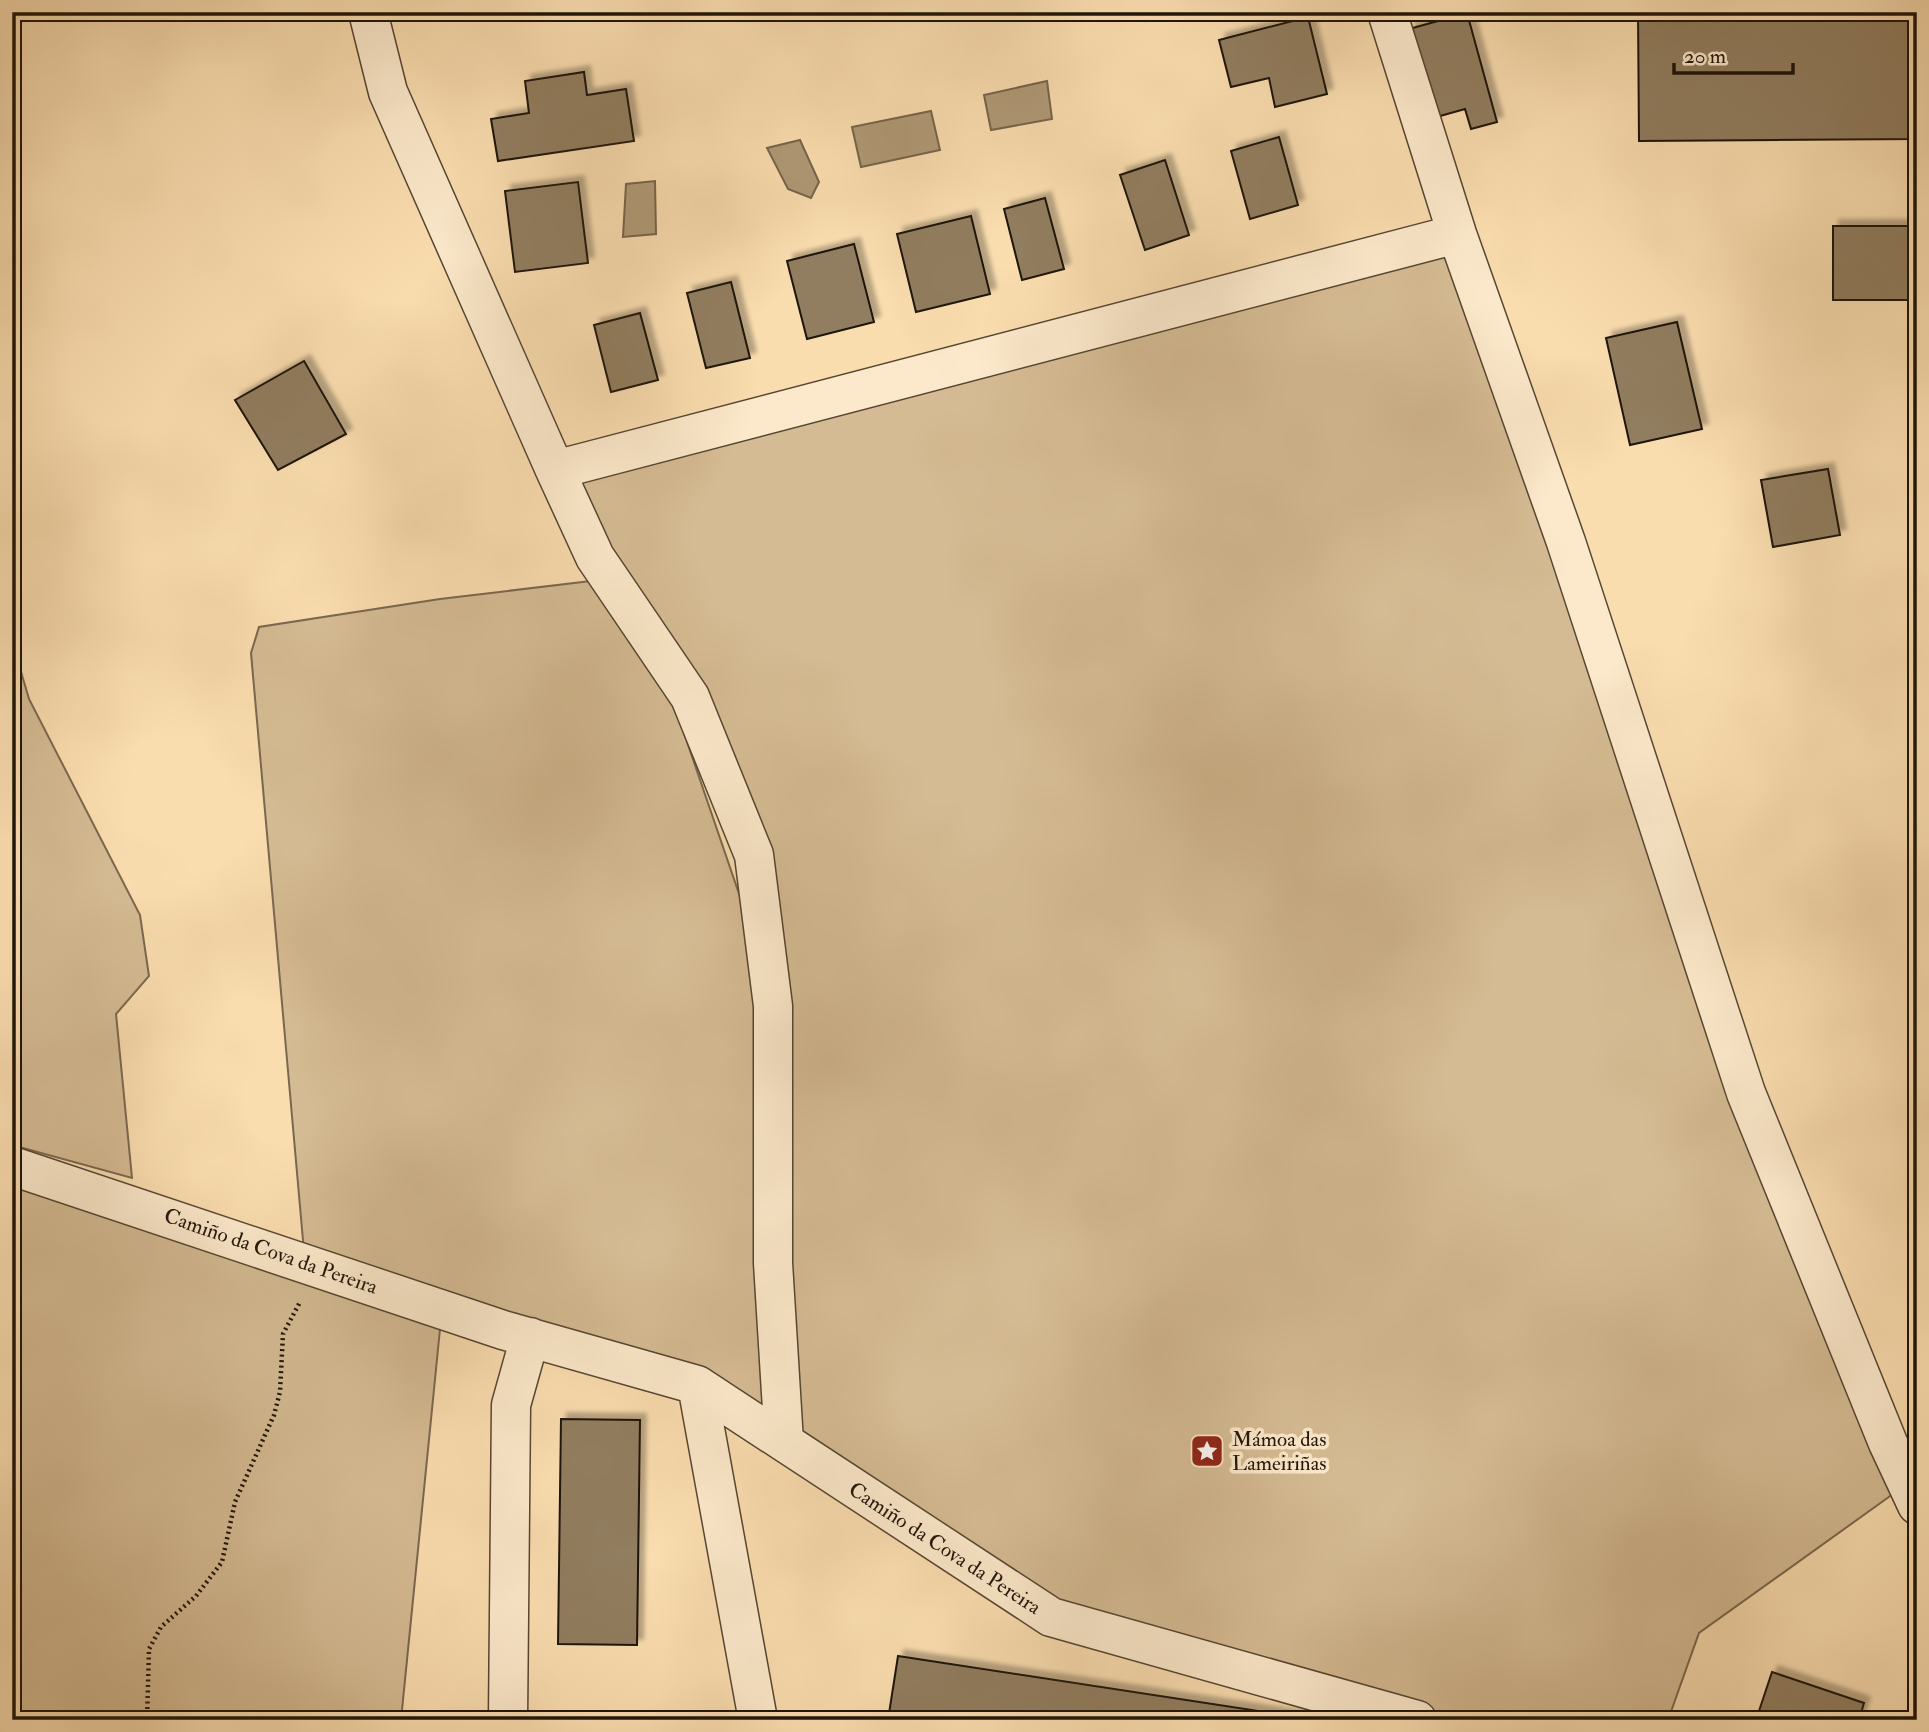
<svg xmlns="http://www.w3.org/2000/svg" width="1929" height="1732" viewBox="0 0 1929 1732" font-family="'IM FELL Double Pica',serif">
  <style>
    .green { fill: #d5bb93; stroke: #7a684e; stroke-width: 2 }
    .water { fill: #b09976; stroke: #76644a; stroke-width: 2 }
    .building { fill: #917d5f; stroke: #1f1408; stroke-width: 2; filter: url(#shadow) }
    .lines { fill: none; stroke-linecap: round; stroke-linejoin: round }
    .minor-casing { stroke: #564632; stroke-width: 41 }
    .path { stroke: #1f1408; stroke-width: 4.5; stroke-dasharray: 2 3.5; stroke-linecap: butt }
    .minor { stroke: #fce9cb; stroke-width: 38 }
    .labels { text-anchor: middle; stroke-width: 7; stroke-linejoin: round; paint-order: stroke }
    .street-label { font-size: 21px; fill: #1f1408; stroke: #fce9cb }
    .poi-label { font-size: 21px; fill: #1f1408; stroke: #fce9cb; text-anchor: start }
  </style>
  <defs>
    <filter id="shadow"><feDropShadow dx="6" dy="-6" stdDeviation="2" flood-color="#0004"/></filter>
  </defs>
  <rect width="100%" height="100%" fill="#faddaf"/>
  <filter id="stains"><feTurbulence type="fractalNoise" baseFrequency=".00286" numOctaves="4"/><feColorMatrix values="0 0 0 0 .2 0 0 0 0 .09 0 0 0 0 .02 0 0 0 .5 -.17"/></filter>
  <radialGradient id="worn" r=".72"><stop offset=".6" stop-color="#630" stop-opacity="0"/><stop offset="1" stop-color="#630" stop-opacity=".3"/></radialGradient>
  <path class="green" d="M1457,234L1907,1484L1699,1633L1668,1720H1417L1051,1617L666,1376L442,1309L401,1720H12V1166L305,1263L251,653L259,627L440,599L599,580L672,698L748,920L773,1085L734,808L555,470Z
    M12,641L29,699L140,915L149,976L116,1014L132,1178L12,1145Z"/>
  <path class="water" d="M1047,81L1052,119L991,130L984,95Z
    M931,111L940,150L861,167L852,127Z
    M800,140L819,182L811,198L788,189L767,148Z
    M655,181L656,234L623,237L626,184Z"/>
  <path class="building" d="M1143,12H1179L1146,21Z
    M1638,12H1916L1917,139L1639,141Z
    M1467,13L1497,122L1471,129L1465,109L1433,118L1409,29Z
    M1308,17L1327,94L1275,107L1269,78L1231,87L1219,40Z
    M584,72L587,95L626,89L634,141L498,161L491,119L529,113L525,81Z
    M1279,137L1298,205L1250,219L1231,151Z
    M1165,160L1189,235L1145,250L1120,175Z
    M578,182L588,263L515,272L505,191Z
    M1045,198L1064,269L1022,280L1004,209Z
    M971,216L990,294L916,312L897,234Z
    M1833,226H1917V300H1833Z
    M854,244L874,322L807,339L787,261Z
    M731,282L750,358L706,368L687,293Z
    M640,313L658,380L611,392L594,325Z
    M1677,322L1702,429L1630,445L1606,338Z
    M304,361L346,434L278,470L235,400Z
    M1828,469L1840,535L1773,547L1761,480Z
    M561,1419L640,1420L637,1645L558,1644Z
    M898,1656L1318,1720H888Z
    M1772,1672L1864,1703L1859,1720H1756Z"/>
  <g class="lines">
    <defs>
      <path id="minor" d="M368,12L388,92L555,470L1457,234
        M1387,12L1457,234L1566,542L1746,1093L1888,1443L1917,1505
        M555,470L595,557L690,697L754,855L773,1006V1263L784,1442
        M12,1166L503,1330L697,1385L1051,1617L1417,1720
        M697,1385L758,1720
        M508,1720L511,1405L530,1337"/>
    </defs>
    <use href="#minor" class="minor-casing"/>
    <path class="path" d="M147,1720L149,1649L161,1627L196,1596L222,1562L235,1502L274,1415L280,1392L283,1334L300,1302"/>
    <use href="#minor" class="minor"/>
  </g>
  <defs>
    <symbol id="sight-square" viewBox="-11 -11 22 22"><rect x="-9" y="-9" width="18" height="18" rx="4" fill="#8f2418" stroke="#fce9cb"/><path d="M0-6L1.8-2.2L6-1.7L2.9 1.2L3.7 5.4L0 3.3L-3.7 5.4L-2.9 1.2L-6-1.7L-1.8-2.2Z" fill="#fff"/></symbol>
  </defs>
  <g fill-rule="evenodd">
    <use href="#sight-square" x="1188" y="1432" width="38" height="38"/>
  </g>
  <g class="labels">
    <g class="street-label">
      <text transform="translate(271 1251) rotate(19)" y="7">Camiño da Cova da Pereira</text>
      <text transform="translate(945 1548) rotate(33)" y="7">Camiño da Cova da Pereira</text>
    </g>
    <g class="poi-label">
      <text x="1232" y="1446">Mámoa das<tspan x="1232" dy="24">Lameiriñas</tspan></text>
    </g>
  </g>
  <rect width="1929" height="1732" fill="none" stroke="#faddaf" stroke-width="42"/>
  <rect x="14" y="14" width="1901" height="1704" fill="none" stroke="#1f1408" stroke-width="3.5"/>
  <rect x="21" y="21" width="1887" height="1690" fill="none" stroke="#1f1408" stroke-width="2"/>
  <path d="M1674 63v10h119v-10" fill="none" stroke="#1f1408" stroke-width="3.5"/>
  <text x="1684" y="63" font-size="21" fill="#1f1408" stroke="#fce9cb" stroke-width="5" paint-order="stroke">20 m</text>
  <rect width="100%" height="100%" filter="url(#stains)"/>
  <rect width="100%" height="100%" fill="url(#worn)"/>
</svg>
